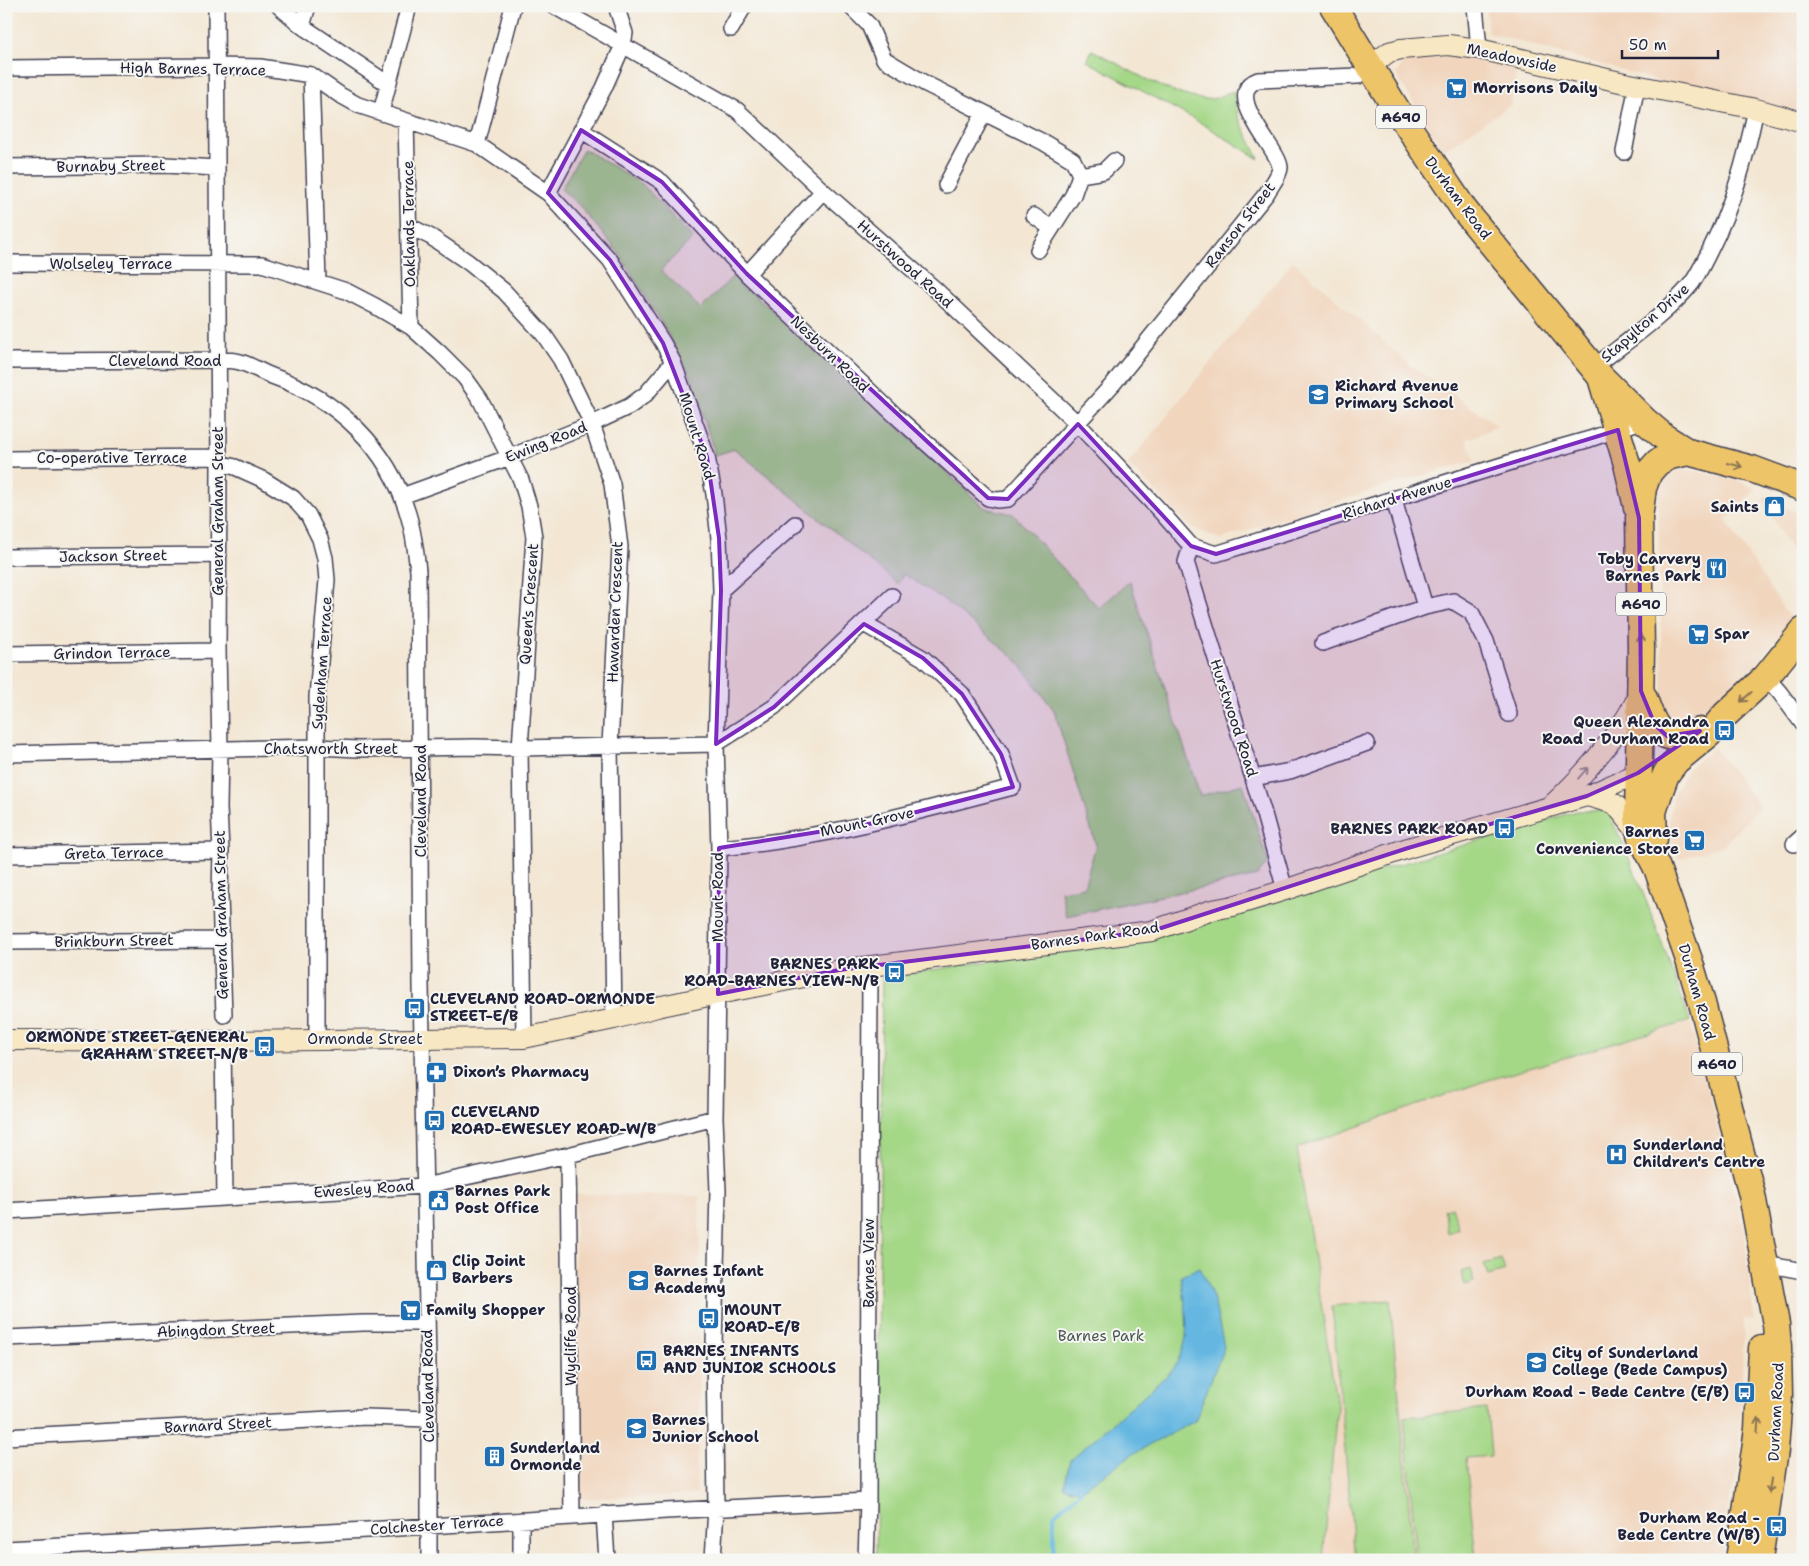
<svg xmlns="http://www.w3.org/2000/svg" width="1809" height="1566" viewBox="0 0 1809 1566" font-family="'Shantell Sans',sans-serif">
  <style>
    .built { fill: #f1d5bd }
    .green { fill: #a4d786; stroke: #637c60 }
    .water { fill: #65b7e1; stroke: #446c8e }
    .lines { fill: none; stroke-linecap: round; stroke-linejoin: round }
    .stream { stroke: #65b7e1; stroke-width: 4 }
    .street-casing { stroke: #414052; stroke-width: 18 }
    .secondary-casing { stroke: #414052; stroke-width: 22 }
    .highway-casing { stroke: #414052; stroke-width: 29 }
    .street { stroke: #fff; stroke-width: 15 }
    .secondary { stroke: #f8e7c3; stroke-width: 20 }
    .highway { stroke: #eec469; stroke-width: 26 }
    .oneway { stroke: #887352 }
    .oneway2 { stroke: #988e86 }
    .marked { fill: #7b2cbf; fill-opacity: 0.2; stroke: #7b2cbf; stroke-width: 4; stroke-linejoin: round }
    .labels { text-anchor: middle; stroke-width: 4; stroke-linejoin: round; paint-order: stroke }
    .shield { fill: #f6f6f2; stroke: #626272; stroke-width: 1 }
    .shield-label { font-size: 14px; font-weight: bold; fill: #22223b }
    .street-label { font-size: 15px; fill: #22223b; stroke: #f6f6f2 }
    .poi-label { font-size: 15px; font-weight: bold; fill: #22223b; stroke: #f6f6f2; text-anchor: start }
    .park-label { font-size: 15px; fill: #495852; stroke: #f6f6f2 }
  </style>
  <rect width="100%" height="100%" fill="#f6f6f2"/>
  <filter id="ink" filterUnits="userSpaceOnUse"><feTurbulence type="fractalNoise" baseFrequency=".02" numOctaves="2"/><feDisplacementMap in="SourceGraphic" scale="10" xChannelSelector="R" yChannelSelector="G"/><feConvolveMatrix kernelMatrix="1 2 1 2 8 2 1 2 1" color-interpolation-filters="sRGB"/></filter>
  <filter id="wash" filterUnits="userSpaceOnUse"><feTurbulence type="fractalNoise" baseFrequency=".0096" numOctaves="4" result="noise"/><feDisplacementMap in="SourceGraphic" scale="20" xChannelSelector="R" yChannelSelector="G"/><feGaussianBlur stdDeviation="1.12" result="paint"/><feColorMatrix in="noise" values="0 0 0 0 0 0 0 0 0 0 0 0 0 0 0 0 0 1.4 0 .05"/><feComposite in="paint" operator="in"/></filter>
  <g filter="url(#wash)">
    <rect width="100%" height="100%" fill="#f3e7d4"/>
    <path class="built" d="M1486,6H1803V112L1664,82L1488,33Z
      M1456,56L1517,69L1511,105L1443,150L1396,74L1406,59Z
      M1293,261L1409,364L1498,426L1467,440L1475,461L1385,486L1220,539L1191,527L1128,464Z
      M1678,469L1696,471L1738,481L1756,489L1735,513L1725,519L1791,620L1759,661L1715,705L1694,719L1681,722L1671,717L1663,706L1658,489L1661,476Z
      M1767,496L1803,517V571L1762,499Z
      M1714,747L1760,806L1724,845L1678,859L1670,829L1669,819L1674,792L1688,769Z
      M1690,1021L1743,1225L1754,1319H1744L1739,1469L1729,1500L1723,1560H1323L1337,1406L1296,1148L1482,1082Z
      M575,1194L699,1196L700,1365L696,1494L574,1499Z"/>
    <path class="green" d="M1092,50C1120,64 1180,103 1212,99C1219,98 1226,93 1233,91L1238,116L1259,159L1201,123L1087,61Z
      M584,149L642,184L693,238L661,270L701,309L734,275L985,508L1013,514L1099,608L1130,581L1200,796L1243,784L1268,862L1257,876L1066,916L1061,891L1084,887L1096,845L1054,710L1016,659L944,600L903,574L898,584L735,449L715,455L691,376L661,322L618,252L579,205L561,189Z
      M1577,811H1608C1640,879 1665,951 1690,1021L1482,1082L1297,1148L1337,1406L1323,1560H876L882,978L1177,931Z
      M1452,1207L1459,1229L1448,1233C1445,1224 1447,1218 1444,1210Z
      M1501,1259L1505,1271L1488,1276L1484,1264Z
      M1470,1269L1474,1282L1465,1285L1461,1272Z
      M1390,1300L1414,1560H1355L1332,1306Z
      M1487,1409L1491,1456L1466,1458L1476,1560H1417L1404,1417Z"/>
    <path class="water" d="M1199,1268L1205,1278L1214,1300L1224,1347L1195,1421L1131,1455L1081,1491L1064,1487L1070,1460L1173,1370C1178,1360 1184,1349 1186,1337C1188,1317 1184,1296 1181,1276Z"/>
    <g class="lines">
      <path class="stream" d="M1054,1560V1515L1081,1491"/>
    </g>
  </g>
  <g filter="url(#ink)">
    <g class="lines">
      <defs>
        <path id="street" d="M216,6L219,463L218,651L220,750L219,808L221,851L220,896L224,1015
          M279,6L302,26L388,84
          M554,6L737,110L823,191L936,290L1078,424L1162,513L1191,546L1216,554L1544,452L1590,439L1644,420
          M850,6L869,25L884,59L926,84L1043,142L1073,160L1080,175L1073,195L1038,250
          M1475,6L1479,49
          M302,26L308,6
          M731,29L744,6
          M6,68L216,66L260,67L311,75L340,95L358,105L477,144L548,193L610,260L663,343L673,362L707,457L714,494L719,538L721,590L716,744L719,848L715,1118L718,1191L714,1346L716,1508L713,1560
          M311,75L318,281
          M381,112L409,6
          M406,121L411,327
          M581,130L662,182L747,274L896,416L988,498L997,500L1008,499L1113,384L1267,193C1271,185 1279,177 1280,168C1281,151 1220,94 1258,80L1358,76L1370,66
          M477,144L513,6
          M1624,152L1637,85
          M6,167L166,165L216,168
          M1080,175L1104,171L1114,161
          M946,185L984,113
          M548,193L604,88L623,45L625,33L616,6
          M1034,216L1051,228
          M409,226L431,237L468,262L504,291L544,335L561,360L592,424L612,484L620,547L610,746L614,1019
          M6,263L262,264L346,291L375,306L411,327L440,353L465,378L480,399L521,480L529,506L534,537L520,748L524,1038
          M747,274L823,191
          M6,361L218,360C225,360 233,360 240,362C251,365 261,372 272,376C337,399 388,447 408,514C414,533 416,552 418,571L421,985L429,1419V1560
          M1594,367C1627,341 1666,315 1692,283C1699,273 1705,260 1710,250C1734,202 1745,161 1756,109
          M6,459L218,457
          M219,463L235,467L264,480L293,498L308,515L320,539L325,558L327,580L317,697V1039
          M402,496L510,457L592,424L630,406L646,394L673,362
          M1394,500L1425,607
          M1191,546L1186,562L1264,814L1285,890
          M6,557L219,555
          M721,590L795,524
          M1323,643L1425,607L1453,601L1471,612L1486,641L1509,714
          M6,654L218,651
          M1766,677L1780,693L1803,724
          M6,754L317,747L358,749L476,747L520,748L716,744L774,707L892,596
          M1253,778L1290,771L1367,743
          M1794,844L1803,836
          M719,848C819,840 916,812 1013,787L1001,754L962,694L923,658L864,624
          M6,855L221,851
          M6,942L222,940
          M223,1041L225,1198
          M568,1155L572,1517
          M6,1211L424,1186L568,1155L715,1118
          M1764,1264L1803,1271
          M6,1338L363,1323H427
          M6,1437L365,1417L429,1419
          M604,1514L607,1560
          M521,1520V1560
          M6,1549L367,1530L666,1511L868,1501
          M866,1560L868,1501L870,966"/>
        <path id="secondary" d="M1370,66L1389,52L1401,49L1448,45L1479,49L1620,82L1756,109L1803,122
          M1587,796L1615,804L1640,835
          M1552,805C1586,773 1618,737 1639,695
          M6,1040L223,1041L524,1038L614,1019L657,1007L718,994L839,970L1152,931L1212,910L1233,906L1285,890L1408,848L1587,796L1638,773"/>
        <path id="highway" d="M1333,6L1395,107L1465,211L1601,377L1644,420L1664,437L1688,452L1752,469L1803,488
          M1602,381L1627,464L1637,507
          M1688,452L1670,456L1658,462L1649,472L1643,488L1639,518L1641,650L1638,818L1640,835L1657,868L1689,960L1702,1003L1752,1195L1776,1324L1778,1347L1779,1396L1775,1450L1759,1560
          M1643,696C1649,711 1655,738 1676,737C1684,737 1692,733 1700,731
          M1654,839L1653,812L1658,796L1666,774L1676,761L1709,734L1725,715L1766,677L1803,631
          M1739,1560L1758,1429L1762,1348"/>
      </defs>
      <use href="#street" class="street-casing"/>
      <use href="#secondary" class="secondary-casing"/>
      <use href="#highway" class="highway-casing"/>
      <use href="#street" class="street"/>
      <use href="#secondary" class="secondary"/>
      <use href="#highway" class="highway"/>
    </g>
    <defs><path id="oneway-shaft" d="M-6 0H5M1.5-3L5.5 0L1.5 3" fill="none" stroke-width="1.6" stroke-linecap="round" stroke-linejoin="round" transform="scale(1.25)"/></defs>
    <g class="oneway">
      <use href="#oneway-shaft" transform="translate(1735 465) rotate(15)"/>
      <use href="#oneway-shaft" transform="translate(1641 642) rotate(-90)"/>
      <use href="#oneway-shaft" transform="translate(1746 697) rotate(138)"/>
      <use href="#oneway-shaft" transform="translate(1758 1425) rotate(-85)"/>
      <use href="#oneway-shaft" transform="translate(1770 1486) rotate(98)"/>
    </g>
    <use class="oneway2" href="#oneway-shaft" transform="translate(1583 773) rotate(-49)"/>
  </g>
  <path class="marked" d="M581,130L662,182L747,274L988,498L1008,499L1078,424L1191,546L1216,554L1618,430L1639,518L1641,691L1655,725L1667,736L1700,731L1638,773L1587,796L1408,848L1152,931L839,970L718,994L719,848L874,823L1013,787L1001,754L962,694L923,658L864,624L774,707L716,744L721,590L719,538L707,457L663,343L610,260L548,193Z"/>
  <defs>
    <symbol id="supermarket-square" viewBox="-11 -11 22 22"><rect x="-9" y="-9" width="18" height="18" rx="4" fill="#1f6fb2" stroke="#f6f6f2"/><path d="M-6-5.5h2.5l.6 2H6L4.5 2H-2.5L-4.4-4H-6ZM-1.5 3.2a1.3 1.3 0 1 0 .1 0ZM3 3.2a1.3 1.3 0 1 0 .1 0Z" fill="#fff"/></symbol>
    <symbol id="school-square" viewBox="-11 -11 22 22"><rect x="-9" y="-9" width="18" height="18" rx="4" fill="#1f6fb2" stroke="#f6f6f2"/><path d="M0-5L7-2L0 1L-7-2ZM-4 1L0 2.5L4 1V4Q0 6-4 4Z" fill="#fff"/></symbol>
    <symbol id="shop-square" viewBox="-11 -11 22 22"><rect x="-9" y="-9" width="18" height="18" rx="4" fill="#1f6fb2" stroke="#f6f6f2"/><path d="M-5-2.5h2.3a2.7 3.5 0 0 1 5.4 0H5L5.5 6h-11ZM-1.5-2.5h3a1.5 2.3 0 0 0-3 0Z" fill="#fff"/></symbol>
    <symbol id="restaurant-square" viewBox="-11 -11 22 22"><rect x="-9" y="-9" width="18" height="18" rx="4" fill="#1f6fb2" stroke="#f6f6f2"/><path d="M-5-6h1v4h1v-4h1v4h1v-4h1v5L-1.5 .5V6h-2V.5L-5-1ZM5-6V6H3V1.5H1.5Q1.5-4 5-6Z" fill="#fff"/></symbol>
    <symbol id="bus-square" viewBox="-11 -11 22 22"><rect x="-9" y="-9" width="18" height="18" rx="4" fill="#1f6fb2" stroke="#f6f6f2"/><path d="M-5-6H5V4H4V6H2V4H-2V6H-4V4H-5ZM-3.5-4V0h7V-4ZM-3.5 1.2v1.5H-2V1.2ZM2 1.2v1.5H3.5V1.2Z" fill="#fff"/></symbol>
    <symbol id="pharmacy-square" viewBox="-11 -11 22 22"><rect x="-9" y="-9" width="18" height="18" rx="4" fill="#1f6fb2" stroke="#f6f6f2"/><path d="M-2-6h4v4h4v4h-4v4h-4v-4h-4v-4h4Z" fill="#fff"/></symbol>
    <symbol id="hospital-square" viewBox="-11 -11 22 22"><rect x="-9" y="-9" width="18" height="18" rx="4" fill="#1f6fb2" stroke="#f6f6f2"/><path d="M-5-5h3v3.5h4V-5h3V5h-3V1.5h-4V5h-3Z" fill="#fff"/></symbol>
    <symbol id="civic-square" viewBox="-11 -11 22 22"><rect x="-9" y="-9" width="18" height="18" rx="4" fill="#1f6fb2" stroke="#f6f6f2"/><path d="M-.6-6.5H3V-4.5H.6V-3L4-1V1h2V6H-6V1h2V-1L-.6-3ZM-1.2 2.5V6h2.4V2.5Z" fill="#fff"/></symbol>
    <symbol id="university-square" viewBox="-11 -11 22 22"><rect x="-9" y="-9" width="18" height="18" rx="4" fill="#1f6fb2" stroke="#f6f6f2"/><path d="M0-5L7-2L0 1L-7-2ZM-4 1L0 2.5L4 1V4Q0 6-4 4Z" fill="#fff"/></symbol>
    <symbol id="building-square" viewBox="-11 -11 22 22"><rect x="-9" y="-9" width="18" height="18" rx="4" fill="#1f6fb2" stroke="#f6f6f2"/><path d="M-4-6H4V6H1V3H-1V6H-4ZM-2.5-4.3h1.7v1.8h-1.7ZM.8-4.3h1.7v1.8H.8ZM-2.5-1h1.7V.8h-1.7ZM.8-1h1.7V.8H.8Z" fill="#fff"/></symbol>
  </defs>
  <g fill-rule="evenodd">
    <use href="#supermarket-square" x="1444" y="76" width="25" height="25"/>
    <use href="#school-square" x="1306" y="382" width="25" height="25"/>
    <use href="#shop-square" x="1762" y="494" width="25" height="25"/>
    <use href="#restaurant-square" x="1704" y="556" width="25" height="25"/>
    <use href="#supermarket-square" x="1686" y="622" width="25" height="25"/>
    <use href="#bus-square" x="1712" y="718" width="25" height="25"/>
    <use href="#bus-square" x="1492" y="816" width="25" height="25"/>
    <use href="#supermarket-square" x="1682" y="828" width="25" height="25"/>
    <use href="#bus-square" x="882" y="960" width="25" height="25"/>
    <use href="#bus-square" x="402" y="996" width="25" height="25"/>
    <use href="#bus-square" x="252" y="1034" width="25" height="25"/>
    <use href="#pharmacy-square" x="424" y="1060" width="25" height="25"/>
    <use href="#bus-square" x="422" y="1108" width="25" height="25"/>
    <use href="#hospital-square" x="1604" y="1142" width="25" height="25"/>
    <use href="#civic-square" x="426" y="1188" width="25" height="25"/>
    <use href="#shop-square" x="424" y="1258" width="25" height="25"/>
    <use href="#school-square" x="626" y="1268" width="25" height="25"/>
    <use href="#supermarket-square" x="398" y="1298" width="25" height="25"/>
    <use href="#bus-square" x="696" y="1306" width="25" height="25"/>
    <use href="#bus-square" x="634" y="1348" width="25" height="25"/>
    <use href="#university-square" x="1524" y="1350" width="25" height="25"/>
    <use href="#bus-square" x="1732" y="1380" width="25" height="25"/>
    <use href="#school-square" x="624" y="1416" width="25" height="25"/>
    <use href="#building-square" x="482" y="1444" width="25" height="25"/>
    <use href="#bus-square" x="1764" y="1514" width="25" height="25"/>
  </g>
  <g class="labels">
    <g class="shield">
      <rect x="1376" y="105.5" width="50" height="23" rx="4"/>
      <rect x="1616" y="592.5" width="50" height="23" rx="4"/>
      <rect x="1692" y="1052.5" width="50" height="23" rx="4"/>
    </g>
    <g class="shield-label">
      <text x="1401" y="122">A690</text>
      <text x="1641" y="609">A690</text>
      <text x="1717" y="1069">A690</text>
    </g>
    <g class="street-label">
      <text transform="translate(1512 58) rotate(12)" y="5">Meadowside</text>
      <text transform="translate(193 69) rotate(1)" y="5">High Barnes Terrace</text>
      <text transform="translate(111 166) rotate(-1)" y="5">Burnaby Street</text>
      <text transform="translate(1458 198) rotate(53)" y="5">Durham Road</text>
      <text transform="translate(409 224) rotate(-91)" y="5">Oaklands Terrace</text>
      <text transform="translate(1240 225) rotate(-52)" y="5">Ranson Street</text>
      <text x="111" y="269">Wolseley Terrace</text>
      <text transform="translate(905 264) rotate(42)" y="5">Hurstwood Road</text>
      <text transform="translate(1645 323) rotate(-41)" y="5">Stapylton Drive</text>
      <text transform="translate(830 354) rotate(44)" y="5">Nesburn Road</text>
      <text x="165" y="366">Cleveland Road</text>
      <text transform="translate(697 436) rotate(73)" y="5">Mount Road</text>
      <text transform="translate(546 442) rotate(-22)" y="5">Ewing Road</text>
      <text x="112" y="463">Co-operative Terrace</text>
      <text transform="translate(1397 498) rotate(-17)" y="5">Richard Avenue</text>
      <text transform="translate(218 511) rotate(-90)" y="5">General Graham Street</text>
      <text transform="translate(113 556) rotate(-1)" y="5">Jackson Street</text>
      <text transform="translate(529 604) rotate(-86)" y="5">Queen's Crescent</text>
      <text transform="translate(615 612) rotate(-88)" y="5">Hawarden Crescent</text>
      <text transform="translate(112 653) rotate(-1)" y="5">Grindon Terrace</text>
      <text transform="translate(322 663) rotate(-86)" y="5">Sydenham Terrace</text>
      <text transform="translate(1234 718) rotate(72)" y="5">Hurstwood Road</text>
      <text x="331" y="754">Chatsworth Street</text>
      <text transform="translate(421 801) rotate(-90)" y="5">Cleveland Road</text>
      <text transform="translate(867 822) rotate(-12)" y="5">Mount Grove</text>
      <text transform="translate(114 853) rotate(-1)" y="5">Greta Terrace</text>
      <text transform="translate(718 897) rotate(-90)" y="5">Mount Road</text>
      <text transform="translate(221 915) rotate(-91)" y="5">General Graham Street</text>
      <text transform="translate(1095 936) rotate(-8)" y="5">Barnes Park Road</text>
      <text transform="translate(114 941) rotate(-1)" y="5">Brinkburn Street</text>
      <text transform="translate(1697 992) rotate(74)" y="5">Durham Road</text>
      <text x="365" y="1044">Ormonde Street</text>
      <text transform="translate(364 1189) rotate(-4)" y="5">Ewesley Road</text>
      <text transform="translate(869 1263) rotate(-90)" y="5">Barnes View</text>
      <text transform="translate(216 1330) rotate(-2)" y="5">Abingdon Street</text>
      <text transform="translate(571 1336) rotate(-90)" y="5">Wycliffe Road</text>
      <text transform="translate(428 1386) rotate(-91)" y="5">Cleveland Road</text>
      <text transform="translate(1776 1412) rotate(-87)" y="5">Durham Road</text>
      <text transform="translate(218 1425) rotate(-3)" y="5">Barnard Street</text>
      <text transform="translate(437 1525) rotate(-4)" y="5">Colchester Terrace</text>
    </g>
    <g class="poi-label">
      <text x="1473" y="93">Morrisons Daily</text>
      <text x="1335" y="391">Richard Avenue<tspan x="1335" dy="17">Primary School</tspan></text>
      <text x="1759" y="512" text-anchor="end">Saints</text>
      <text x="1701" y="564" text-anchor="end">Toby Carvery<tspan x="1701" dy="17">Barnes Park</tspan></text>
      <text x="1714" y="639">Spar</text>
      <text x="1709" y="727" text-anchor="end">Queen Alexandra<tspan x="1709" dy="17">Road - Durham Road</tspan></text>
      <text x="1488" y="834" text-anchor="end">BARNES PARK ROAD</text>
      <text x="1679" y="837" text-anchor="end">Barnes<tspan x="1679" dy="17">Convenience Store</tspan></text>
      <text x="879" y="969" text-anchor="end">BARNES PARK<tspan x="879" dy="17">ROAD-BARNES VIEW-N/B</tspan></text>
      <text x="430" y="1004">CLEVELAND ROAD-ORMONDE<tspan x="430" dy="17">STREET-E/B</tspan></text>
      <text x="248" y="1042" text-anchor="end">ORMONDE STREET-GENERAL<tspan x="248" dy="17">GRAHAM STREET-N/B</tspan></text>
      <text x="453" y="1077">Dixon’s Pharmacy</text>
      <text x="451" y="1117">CLEVELAND<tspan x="451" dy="17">ROAD-EWESLEY ROAD-W/B</tspan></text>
      <text x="1633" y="1150">Sunderland<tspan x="1633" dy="17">Children's Centre</tspan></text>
      <text x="455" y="1196">Barnes Park<tspan x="455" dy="17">Post Office</tspan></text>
      <text x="452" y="1266">Clip Joint<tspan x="452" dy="17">Barbers</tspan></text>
      <text x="654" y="1276">Barnes Infant<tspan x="654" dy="17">Academy</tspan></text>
      <text x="426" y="1315">Family Shopper</text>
      <text x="724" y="1315">MOUNT<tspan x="724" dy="17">ROAD-E/B</tspan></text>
      <text x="663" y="1356">BARNES INFANTS<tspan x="663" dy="17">AND JUNIOR SCHOOLS</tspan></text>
      <text x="1552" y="1358">City of Sunderland<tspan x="1552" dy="17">College (Bede Campus)</tspan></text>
      <text x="1729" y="1397" text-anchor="end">Durham Road - Bede Centre (E/B)</text>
      <text x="652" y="1425">Barnes<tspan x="652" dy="17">Junior School</tspan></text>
      <text x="510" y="1453">Sunderland<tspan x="510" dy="17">Ormonde</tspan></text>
      <text x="1760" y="1523" text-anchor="end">Durham Road -<tspan x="1760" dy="17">Bede Centre (W/B)</tspan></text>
    </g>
    <g class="park-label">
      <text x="1101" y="1341">Barnes Park</text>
    </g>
  </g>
  <rect width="1809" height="1566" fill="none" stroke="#f6f6f2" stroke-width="25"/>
  <path d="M1622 50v8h96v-8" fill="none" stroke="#22223b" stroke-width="2.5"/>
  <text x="1629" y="50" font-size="15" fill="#22223b" stroke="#f6f6f2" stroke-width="4" paint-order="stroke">50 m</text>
</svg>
